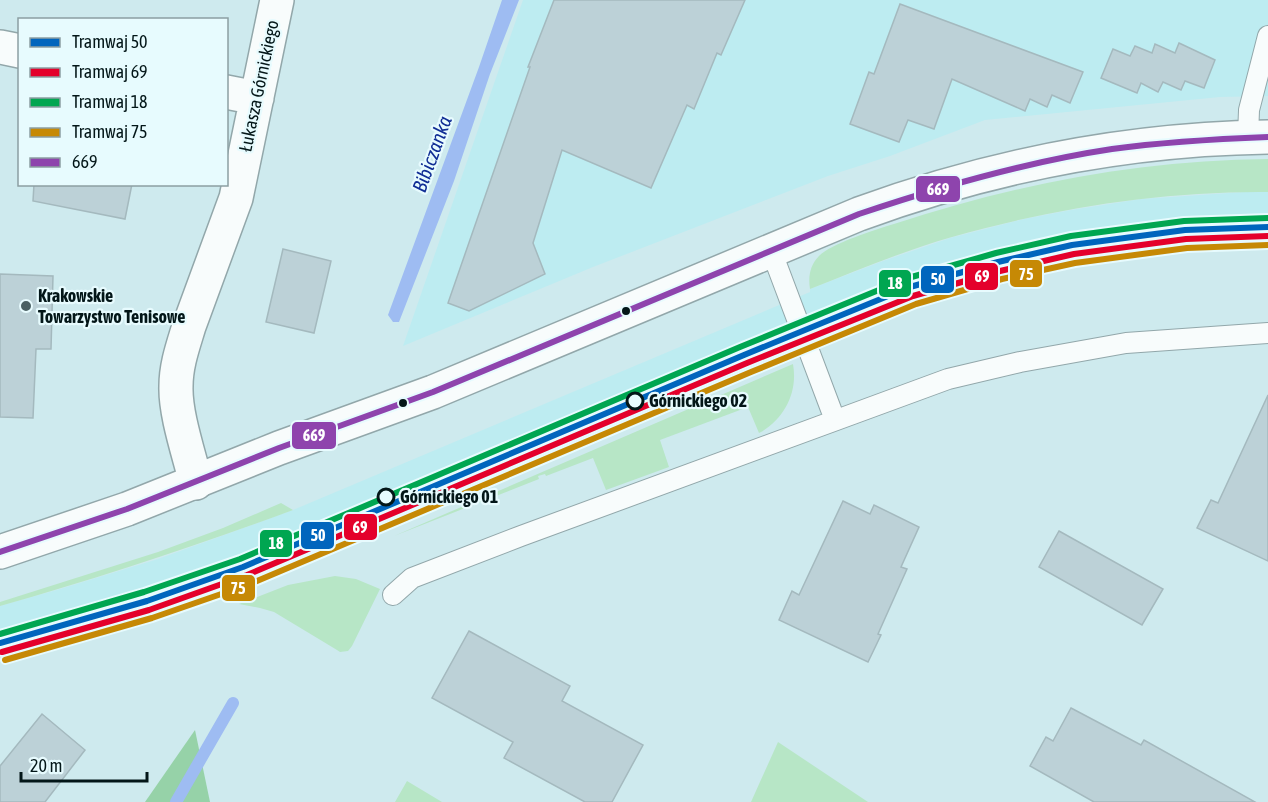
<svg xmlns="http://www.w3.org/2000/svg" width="1268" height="802" viewBox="0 0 1268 802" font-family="'Asap Condensed',sans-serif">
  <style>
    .built { fill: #bdecf1 }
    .green { fill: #b7e6c6 }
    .forest { fill: #96d2a8 }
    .water { fill: #9ebcf2 }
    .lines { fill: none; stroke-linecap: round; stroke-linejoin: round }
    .stream { stroke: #9ebcf2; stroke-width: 12 }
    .building { fill: #bcd1d7; stroke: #a4b9be; stroke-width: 1.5 }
    .service-casing { stroke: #92a7aa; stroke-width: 22 }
    .minor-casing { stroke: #92a7aa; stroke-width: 36 }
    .tertiary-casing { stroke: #92a7aa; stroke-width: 36 }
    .service { stroke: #f8fcfc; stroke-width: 20 }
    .minor { stroke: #f8fcfc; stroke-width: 33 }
    .tertiary { stroke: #f8fcfc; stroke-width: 33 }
    .bus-1-casing { stroke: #e7fbfe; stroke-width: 10 }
    .bus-1 { stroke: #8e44ad; stroke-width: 6 }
    .tram-1-casing { stroke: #e7fbfe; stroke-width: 10 }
    .tram-2-casing { stroke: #e7fbfe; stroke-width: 10 }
    .tram-3-casing { stroke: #e7fbfe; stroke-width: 10 }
    .tram-4-casing { stroke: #e7fbfe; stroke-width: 10 }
    .tram-1 { stroke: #0065bd; stroke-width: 6 }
    .tram-2 { stroke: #e4002b; stroke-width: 6 }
    .tram-3 { stroke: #00a651; stroke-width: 6 }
    .tram-4 { stroke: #c68905; stroke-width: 6 }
    .poi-dot { fill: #4a6063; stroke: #e7fbfe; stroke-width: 2 }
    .bus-dot { fill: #031618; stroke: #e7fbfe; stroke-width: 2 }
    .stop-dot { fill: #e7fbfe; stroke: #031618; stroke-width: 3 }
    .labels { text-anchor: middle; stroke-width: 4.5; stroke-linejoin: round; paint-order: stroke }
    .street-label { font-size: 18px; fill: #031618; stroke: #e7fbfe }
    .poi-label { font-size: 18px; font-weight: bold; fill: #031618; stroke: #e7fbfe; text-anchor: start }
    .stop-label { font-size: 18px; font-weight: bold; fill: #031618; stroke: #e7fbfe; text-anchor: start }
    .water-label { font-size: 20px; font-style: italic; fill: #112e95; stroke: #e7fbfe }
    .line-badge { stroke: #e7fbfe; stroke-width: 2 }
    .badge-label { font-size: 16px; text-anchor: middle; font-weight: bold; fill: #fff }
  </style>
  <rect width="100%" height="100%" fill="#ceeaee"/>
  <path class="built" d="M523,0H1268V96L1220,97L985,120L890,156L828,176L593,267L403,346Z
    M1244,192H1268V236L1180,241L1092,252L1034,264L980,277L904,300L827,331L826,329L787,345L348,531L331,542L329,540L307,550L221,583L125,614L0,651V606L60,589L158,559L293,510L810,292V289L883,261L950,238L1024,219L1071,210L1141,199Z"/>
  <path class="green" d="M1268,159V192C1162,191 1054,208 952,237C903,251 856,271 810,289C808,277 810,265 819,256C830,244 877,229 894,224C1015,184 1140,160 1268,159Z
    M1268,236V241C1157,241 1045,260 940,293C902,305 866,321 829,336L827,331C853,321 878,310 904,300C1002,266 1105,245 1209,239C1228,238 1248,236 1268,236Z
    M793,364C798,392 785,418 761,432L759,433L748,407L660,440L669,467L606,490L593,458L546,476L545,474L538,476L539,479L394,536Z
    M281,503L293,510C196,546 99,578 0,606V602L158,552L223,528Z
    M335,576L356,579L380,589L352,646L348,651L340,652L337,650L274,612L260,608L239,604L288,585Z
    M778,742L868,802H751Z
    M407,781L442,802H395Z"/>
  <path class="forest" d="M195,730L210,802H145Z"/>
  <path class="water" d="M502,0H519L490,74L454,181L399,322H393L388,315L479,67Z"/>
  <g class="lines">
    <path class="stream" d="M176,802L233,703"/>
  </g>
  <path class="building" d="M554,0H745L721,55L717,53L694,109L687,105L651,188L562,150L533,243L545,274L469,311L448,303L530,67H528Z
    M900,4L1083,72L1070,103L1052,95L1047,107L1030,99L1025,111L952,79L934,129L908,120L899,142L850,124L869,72L874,74Z
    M1179,43L1215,60L1204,88L1185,81L1181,90L1163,82L1158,92L1141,83L1137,93L1101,78L1113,49L1130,56L1135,46L1152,53L1155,44L1175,53Z
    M34,184H132L125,219L33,201Z
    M283,249L331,261L314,333L266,322Z
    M0,274L53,276L51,349H36L33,418L0,417Z
    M1268,395V561L1197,528L1211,500L1218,503Z
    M843,501L870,514L874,505L919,527L901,567L907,569L878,634L881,635L868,662L779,620L792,591L799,595Z
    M1059,531L1163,589L1142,625L1039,567Z
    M469,631L570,686L562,701L643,745L612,802H585L504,758L513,742L432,698Z
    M1071,708L1141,745L1144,740L1255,802H1094L1030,766L1046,737L1053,741Z
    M42,714L85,750L45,802H0V766Z"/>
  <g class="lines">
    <defs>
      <path id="service" d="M1248,137L1249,110L1268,36
        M771,250L835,420
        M393,595L412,578L521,536L948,379L1020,362L1126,343L1268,333"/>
      <path id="minor" d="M0,47L20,51
        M226,92L257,98
        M196,483C189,454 175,414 176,386C176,365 183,346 189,326L236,198L277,0"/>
      <path id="tertiary" d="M0,552L127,509L279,448L433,392L859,214C990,166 1128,139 1268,137"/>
    </defs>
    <use href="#service" class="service-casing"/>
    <use href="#minor" class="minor-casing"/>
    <use href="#tertiary" class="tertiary-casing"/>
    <use href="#service" class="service"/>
    <use href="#minor" class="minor"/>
    <use href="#tertiary" class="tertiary"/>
    <defs>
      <path id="bus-1" d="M0,552L127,509L279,448L433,392L859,214C942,186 1026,162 1112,149C1164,142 1216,139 1268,137"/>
    </defs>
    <use href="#bus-1" class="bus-1-casing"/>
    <use href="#bus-1" class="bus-1"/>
    <defs>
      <path id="tram-1" d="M0,643L147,601L243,567L744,355L910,287L998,262L1072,245L1185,230L1268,227"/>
      <path id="tram-2" d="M2,652L149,610L247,575L747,363L913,296L1000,271L1074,254L1186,239L1268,236"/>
      <path id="tram-3" d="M0,634L144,592L240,559L740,347L908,278L996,253L1071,236L1184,221L1268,218"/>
      <path id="tram-4" d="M5,660L152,618L250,584L751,372L916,304L1002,279L1075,263L1187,248L1268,245"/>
    </defs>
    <use href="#tram-1" class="tram-1-casing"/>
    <use href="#tram-2" class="tram-2-casing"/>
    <use href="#tram-3" class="tram-3-casing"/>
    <use href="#tram-4" class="tram-4-casing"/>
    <use href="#tram-1" class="tram-1"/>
    <use href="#tram-2" class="tram-2"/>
    <use href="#tram-3" class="tram-3"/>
    <use href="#tram-4" class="tram-4"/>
  </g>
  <circle class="poi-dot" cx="26" cy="306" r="6"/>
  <g class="bus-dot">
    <circle cx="626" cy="311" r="5"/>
    <circle cx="403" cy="403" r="5"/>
  </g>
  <g class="stop-dot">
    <circle cx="635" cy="401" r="8"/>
    <circle cx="386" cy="497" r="8"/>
  </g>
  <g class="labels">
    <g class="street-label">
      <text transform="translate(259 86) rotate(-78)" y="6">Łukasza Górnickiego</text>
    </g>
    <g class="poi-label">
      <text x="38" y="302">Krakowskie<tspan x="38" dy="21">Towarzystwo Tenisowe</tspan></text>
    </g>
    <g class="stop-label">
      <text x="649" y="407">Górnickiego 02</text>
      <text x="400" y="503">Górnickiego 01</text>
    </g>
    <g class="water-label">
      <text transform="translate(432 154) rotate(-70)" y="7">Bibiczanka</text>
    </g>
  </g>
  <g class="line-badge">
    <rect x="915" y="175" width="46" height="28" rx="6" fill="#8e44ad"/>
    <rect x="1009" y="259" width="34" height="29" rx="6" fill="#c68905"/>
    <rect x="964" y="262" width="35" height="29" rx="6" fill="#e4002b"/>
    <rect x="920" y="265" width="35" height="29" rx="6" fill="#0065bd"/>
    <rect x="878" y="269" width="34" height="29" rx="6" fill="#00a651"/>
    <rect x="291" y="421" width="46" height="29" rx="6" fill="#8e44ad"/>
    <rect x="343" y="513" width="35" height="28" rx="6" fill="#e4002b"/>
    <rect x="300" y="521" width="35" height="29" rx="6" fill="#0065bd"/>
    <rect x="259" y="529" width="34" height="29" rx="6" fill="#00a651"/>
    <rect x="221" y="574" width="35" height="28" rx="6" fill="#c68905"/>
  </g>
  <g class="badge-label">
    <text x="938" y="195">669</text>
    <text x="1026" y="280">75</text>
    <text x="982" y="282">69</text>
    <text x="938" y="285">50</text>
    <text x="895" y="289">18</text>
    <text x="314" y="441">669</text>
    <text x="360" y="533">69</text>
    <text x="318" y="541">50</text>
    <text x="276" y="549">18</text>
    <text x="238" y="594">75</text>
  </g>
  <rect x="18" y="18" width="210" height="168" fill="#e7fbfe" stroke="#8c9fa2" stroke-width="1.5"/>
  <rect x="30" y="38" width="30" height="9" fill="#0065bd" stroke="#8c9fa2" stroke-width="1.5"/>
  <text x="72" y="48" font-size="18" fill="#031618">Tramwaj 50</text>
  <rect x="30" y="68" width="30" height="9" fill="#e4002b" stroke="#8c9fa2" stroke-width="1.5"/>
  <text x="72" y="78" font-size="18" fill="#031618">Tramwaj 69</text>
  <rect x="30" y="98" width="30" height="9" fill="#00a651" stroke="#8c9fa2" stroke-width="1.5"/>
  <text x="72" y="108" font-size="18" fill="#031618">Tramwaj 18</text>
  <rect x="30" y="128" width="30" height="9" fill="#c68905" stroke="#8c9fa2" stroke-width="1.5"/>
  <text x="72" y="138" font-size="18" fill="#031618">Tramwaj 75</text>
  <rect x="30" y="158" width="30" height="9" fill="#8e44ad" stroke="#8c9fa2" stroke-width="1.5"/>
  <text x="72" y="168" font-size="18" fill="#031618">669</text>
  <path d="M21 772v9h126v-9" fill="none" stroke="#031618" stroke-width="3"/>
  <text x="30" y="772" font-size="18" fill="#031618" stroke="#e7fbfe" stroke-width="4.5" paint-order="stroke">20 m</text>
</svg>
